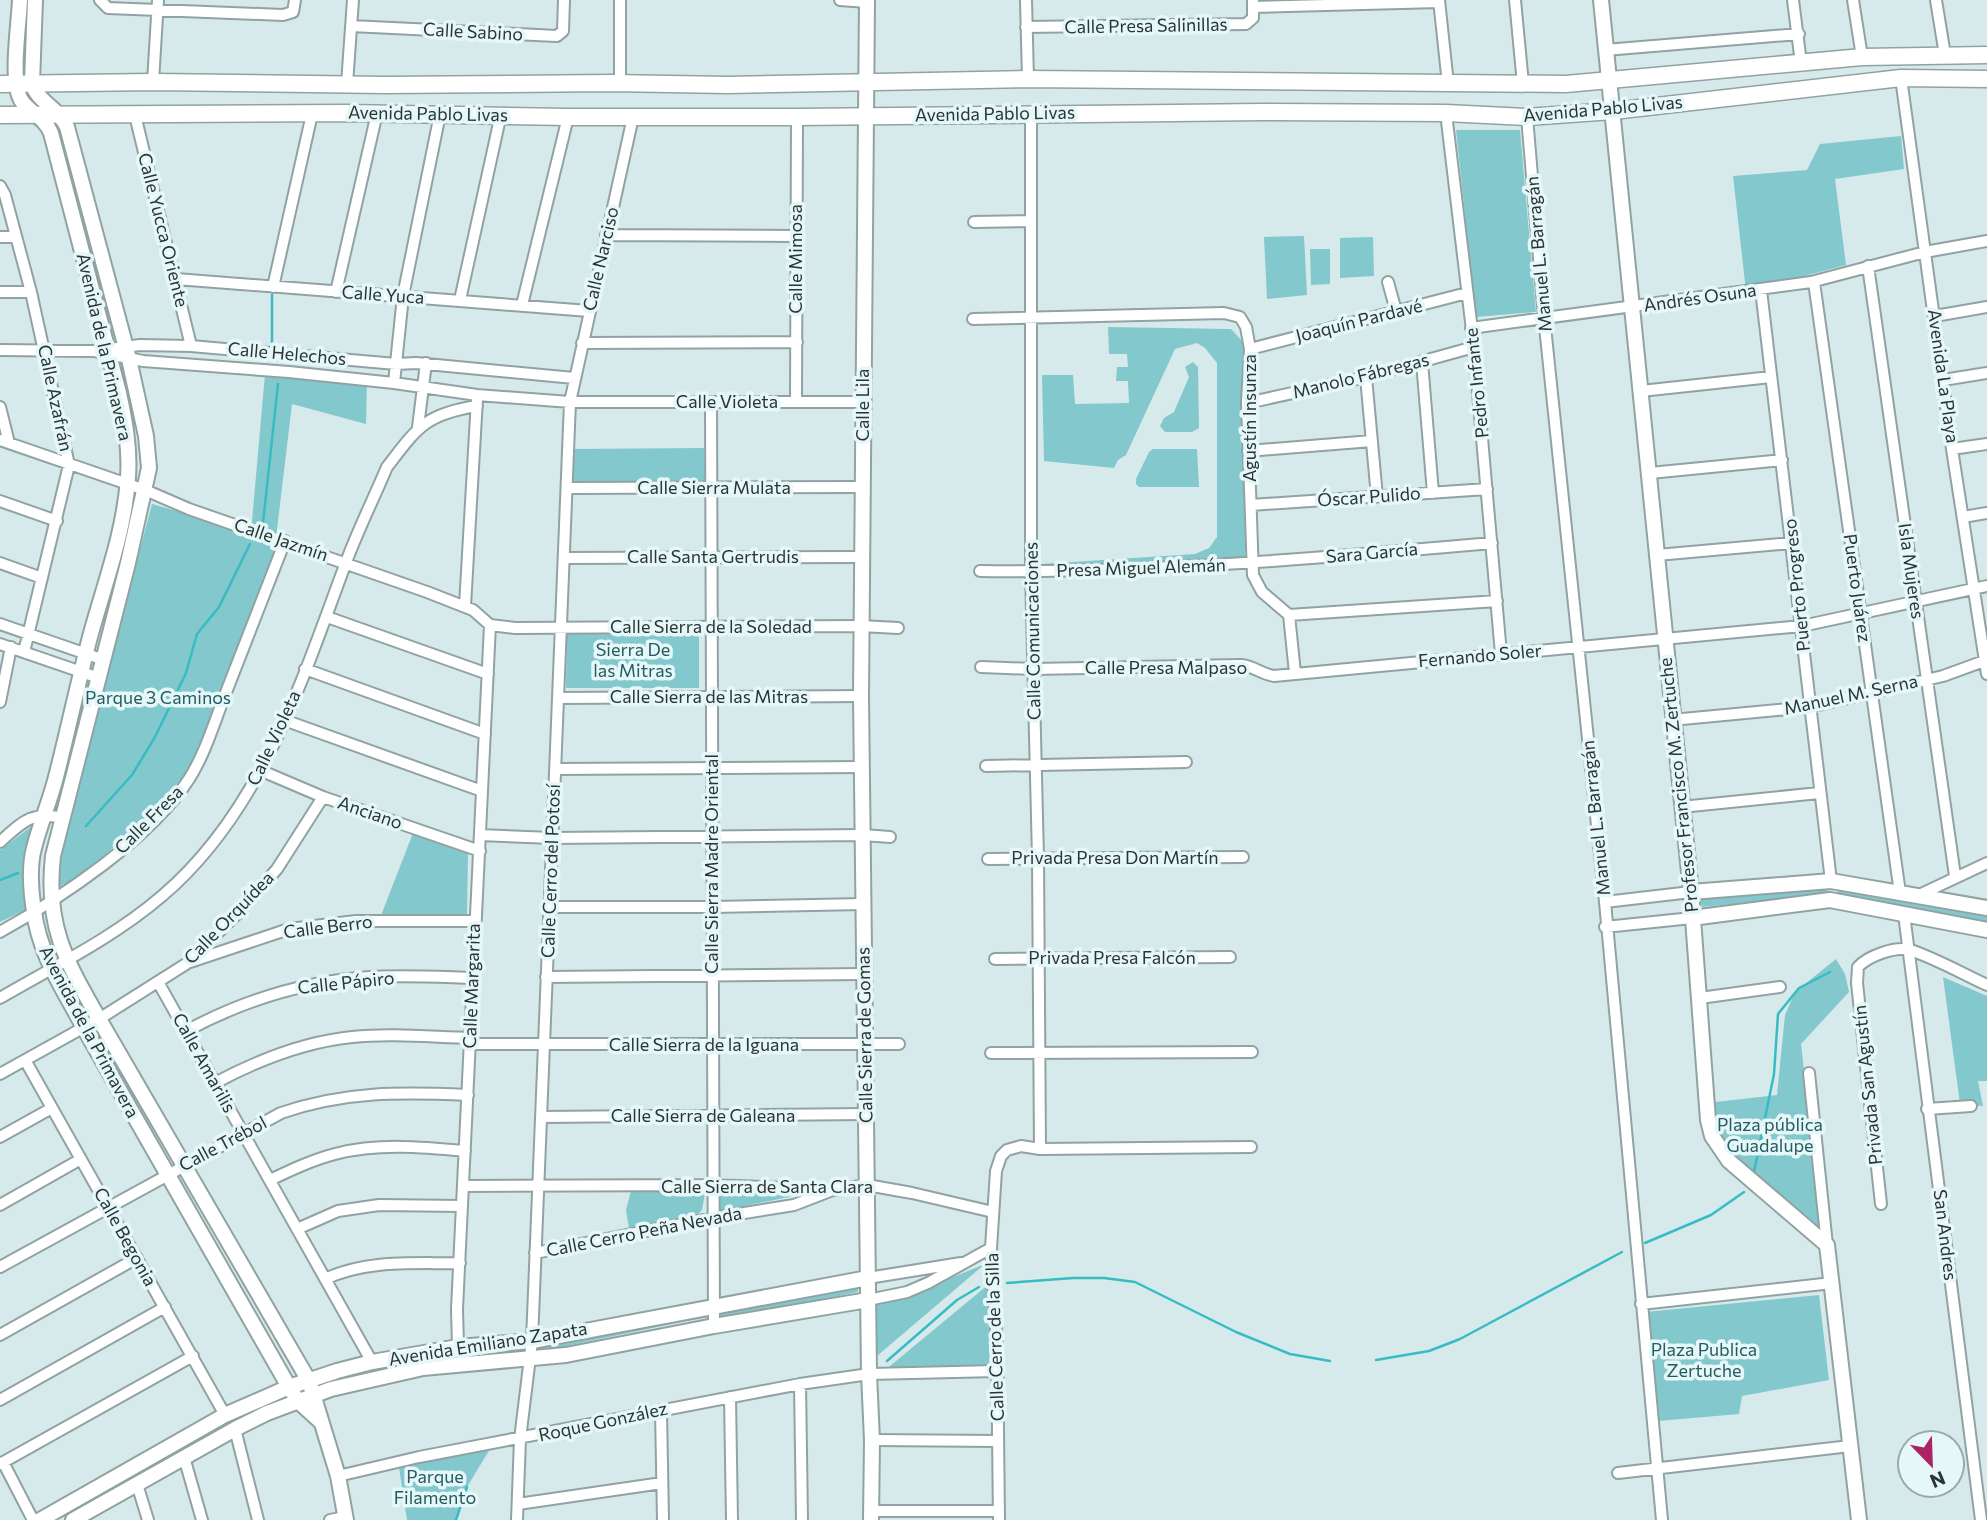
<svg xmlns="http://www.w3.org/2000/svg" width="1987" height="1520" viewBox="0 0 1987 1520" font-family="Commissioner,sans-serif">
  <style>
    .green { fill: #83c8cd }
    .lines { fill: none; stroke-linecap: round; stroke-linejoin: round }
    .stream { stroke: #37bcc5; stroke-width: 2.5 }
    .minor-casing { stroke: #91a2a3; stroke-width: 14 }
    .tertiary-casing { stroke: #91a2a3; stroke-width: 18 }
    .secondary-casing { stroke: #91a2a3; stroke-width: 19 }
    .minor { stroke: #fff; stroke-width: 10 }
    .tertiary { stroke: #fff; stroke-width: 14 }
    .secondary { stroke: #fff; stroke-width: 16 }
    .labels { text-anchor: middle; stroke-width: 7; stroke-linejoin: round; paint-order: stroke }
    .street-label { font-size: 18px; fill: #2c3434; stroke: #e5f7f8 }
    .park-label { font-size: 18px; fill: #265c60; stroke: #e5f7f8 }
  </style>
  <rect width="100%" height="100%" fill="#d7eaeb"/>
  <path class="green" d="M1456,130H1520L1536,312L1476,317Z
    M1901,136L1904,169L1835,179L1846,265L1746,291L1733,176L1807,170L1820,144Z
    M1304,236L1307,295L1267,299L1264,237Z
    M1373,237L1374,276L1340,278V238Z
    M1310,249H1330V284L1311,285Z
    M1108,327L1231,329L1244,343L1245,562L1041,568V564L1195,554L1209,548L1217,537V363L1205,348L1197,343L1175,349L1126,455L1118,460L1114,468L1044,461L1042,375H1073L1075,404L1129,403L1128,381H1116L1117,367H1128L1127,354H1109Z
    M1193,362L1198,367L1199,428L1192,432H1165L1160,426L1164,418L1174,412L1189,377L1185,367Z
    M265,374L367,381L366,424L292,404L276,538L280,545L193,764C177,789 84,882 57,887L61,849L152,504L251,532Z
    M704,448L706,483H574L572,449Z
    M1153,449H1197L1199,487H1139L1136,484V479L1149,452Z
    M567,632L699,633V688H566Z
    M32,826L29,908L0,922V850Z
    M413,833L468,850L467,916L434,918H380Z
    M1828,887L1827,892L1823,895L1702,907L1699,898Z
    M1840,888L1882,898L1987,914V925L1839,898L1837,893Z
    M1836,959L1845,974L1849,992L1801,1044L1822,1230L1754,1172L1724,1155L1707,1103L1777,1095L1785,1015L1795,992Z
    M1943,977L1987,996V1081H1978L1983,1106L1960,1104Z
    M698,1186L705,1193L702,1210L698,1214L629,1229L626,1210L631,1191Z
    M715,1188L790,1193L789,1197L714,1212Z
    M985,1264L877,1356L872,1371L870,1306L919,1291Z
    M856,1277L858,1292L716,1322L715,1304Z
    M995,1279L992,1364L988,1366L884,1371Z
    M1819,1295L1829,1380L1742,1396L1739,1414L1658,1421L1646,1312Z
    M703,1306L705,1317L542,1351L540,1336Z
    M493,1444L467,1487L456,1520H407L398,1461Z"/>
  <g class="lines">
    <path class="stream" d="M272,295V342
      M263,523L278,384
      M86,826L132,775L155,737L186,673L197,634L219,607L250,544
      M0,880L18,873
      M1754,1172L1774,1074L1778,1014L1799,988L1830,972
      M1645,1243L1711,1215L1744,1192
      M1007,1283L1073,1278H1104L1135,1282L1236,1332L1290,1354L1330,1361
      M1376,1360L1429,1351L1460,1339L1622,1252
      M887,1361L957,1300L979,1287
      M456,1520L467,1487"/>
    <defs>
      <path id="minor" d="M100,0L108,8L283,15L293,12L295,0
        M840,0L867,2
        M1026,0L1028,79
        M1439,0L1448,84
        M1515,0L1523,84
        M1793,0L1801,63
        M1853,0L1862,57
        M1936,0L1945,55
        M1253,7L1439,2
        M351,26L557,36L563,31L564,0
        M1026,27L1246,24L1253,18V0
        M1605,50L1799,34
        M1901,78L1952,449L1987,674
        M153,82L158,0
        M347,84L353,0
        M620,84V0
        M1031,113V572L1038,858L1040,1149
        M1446,113L1474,347L1501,654
        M135,115L191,346
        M1527,117L1544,317L1605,902L1662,1520
        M0,186L5,195L31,292L69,465L24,652
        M974,222L1030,221
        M606,235L795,236
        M0,237H15
        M1868,266L1955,876
        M176,279L589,311
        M1388,282L1396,311
        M1814,282L1900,893
        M273,287L312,114
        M1761,290L1831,881
        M0,292H31
        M336,292L377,113
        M460,300L501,114
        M522,305L568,117
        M1935,316L1987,307
        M973,319L1224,313L1240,317L1246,327L1250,349L1247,403L1253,575L1262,592L1289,615L1295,673
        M1471,328L1811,282L1925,252L1987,241
        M582,343L797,342
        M1250,349L1467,293
        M0,350L94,351L140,345L191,346L396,364L416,363L574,378
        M94,351L143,361L289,372L394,383L477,395L570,402H863
        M1422,362L1433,493
        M1366,377L1377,497
        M1943,380L1987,373
        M394,383L403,296L440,114
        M1641,391L1771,377
        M796,401L797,117
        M711,402L714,1326
        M1247,403L1366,377L1474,347
        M0,407L9,443
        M418,427L426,363
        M0,440L145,490L189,509L427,592L473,610L490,625L515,628L861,626L898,628
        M1952,449L1987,444
        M1248,451L1372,441
        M1650,473L1782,460
        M567,488L862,487
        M0,501L57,521
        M1251,505L1487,489
        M1963,517L1987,513
        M1657,555L1792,543
        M564,558L862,557
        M0,563L42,578
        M980,571C1151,573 1322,558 1492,543
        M465,606L477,399
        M1289,615L1497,601
        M327,617L488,674
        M0,624L104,660
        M0,644L99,678
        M981,667L1034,669L1241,665C1254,666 1261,674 1274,676L1802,626L1987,586
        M305,669L485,734
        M558,698L861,696
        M0,702L11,647
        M284,720L482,791
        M1672,720L1810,707L1943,676L1987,660
        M986,766L1186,762
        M555,769L862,767
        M262,771L323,797L480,851
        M1681,807L1819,793
        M480,835L552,838L863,835L890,837
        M0,842C23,821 32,811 64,818
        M988,859L1243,857
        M1919,895L1987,863
        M1605,902L1691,892
        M549,907H712L863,904
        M1904,914L1981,1520
        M1605,927L1692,918
        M0,932C61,898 151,838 189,779C205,754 214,723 225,695C245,644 265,593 285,541
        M995,959L1230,957
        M190,962L289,929L356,921H475
        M546,977L864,974
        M158,982L372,1362
        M0,998C55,966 113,938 162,896C261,812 301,683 345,565C357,532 373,500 387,467C417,428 425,414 477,406
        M1700,998L1780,987
        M186,1031C244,1000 305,981 370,977C404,975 439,977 473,978
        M470,1044H899
        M991,1053L1252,1052
        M25,1060L225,1415
        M1809,1073L1827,1245
        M0,1074L99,1019L186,964L237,914L277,869L323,797
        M215,1083C258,1060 303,1042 352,1037C391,1033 431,1037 470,1038
        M1927,1109L1971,1106
        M541,1117L866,1114
        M0,1137L52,1108
        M270,1180C291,1170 312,1160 335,1154C377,1143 423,1147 465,1151
        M464,1186L713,1185L834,1190L867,1185L912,1193L993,1212
        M1881,1204L1857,983L1858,967C1868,956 1895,946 1910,950C1935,958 1963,974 1987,985
        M0,1205L81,1159
        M297,1229L338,1211L379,1205L462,1206
        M535,1253L713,1218L794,1205L830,1191
        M0,1267L281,1113C345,1091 401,1092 468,1095
        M868,1278L961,1263
        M325,1279C368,1259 414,1264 460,1263
        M868,1300L907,1292L928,1283L991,1248
        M1641,1304L1832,1283
        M0,1335L137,1258
        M458,1347L457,1309L490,625
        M800,1384L802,1520
        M730,1397L732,1520
        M0,1400L165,1307
        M661,1410L663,1520
        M235,1429L258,1520
        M872,1440L998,1441
        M184,1457L202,1520
        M3,1462L33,1520
        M0,1464L193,1356
        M1618,1473L1850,1446
        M338,1476L419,1457L800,1384L869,1374L997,1371
        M137,1484L148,1520
        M518,1504L662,1483
        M871,1511H999
        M330,1520L345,1517
        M517,1520L520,1439L532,1341L570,402L633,117
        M999,1520L997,1343L991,1248L996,1171L1001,1156L1007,1150L1021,1146L1040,1149L1251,1147"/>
      <path id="tertiary" d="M20,0C19,24 10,81 21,100C29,113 45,117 51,133L119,393C125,421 130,448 128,477C125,531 104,585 90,637C78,683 68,730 56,777C50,801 40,824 34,848C29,867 31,892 34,911C39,954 64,990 84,1028L289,1387L298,1401L320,1421
        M35,0L32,83C37,102 59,108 67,127L129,359L146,436L149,468L128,563L53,856C45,926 66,961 99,1019L309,1381L338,1476L346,1520
        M867,0L861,696L869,1374L872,1440L871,1520
        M1601,0L1691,892L1708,1120L1712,1136L1729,1161L1827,1245L1859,1520
        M1691,892L1831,881L1987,908
        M1692,918L1830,900L1987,930
        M40,1520L225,1415L289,1387L337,1371L372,1362L458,1347L532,1341L868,1278
        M73,1520L235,1429L267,1413L331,1389L423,1368L566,1355L714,1326L868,1300"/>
      <path id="secondary" d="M0,84L153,82L385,85L611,83L728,85L1028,79L1566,84L1862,57L1987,55
        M0,115L345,113L568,117H797L1263,112L1446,113L1527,117L1613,111L1901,78L1987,79"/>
    </defs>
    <use href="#minor" class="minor-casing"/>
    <use href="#tertiary" class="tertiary-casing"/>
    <use href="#secondary" class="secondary-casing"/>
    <use href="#minor" class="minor"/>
    <use href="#tertiary" class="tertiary"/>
    <use href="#secondary" class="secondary"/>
  </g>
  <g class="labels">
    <g class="street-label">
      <text transform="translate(1146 26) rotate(-1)" y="6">Calle Presa Salinillas</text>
      <text transform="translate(473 32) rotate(3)" y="6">Calle Sabino</text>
      <text transform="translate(1603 109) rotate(-5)" y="6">Avenida Pablo Livas</text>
      <text transform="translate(428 114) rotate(1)" y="6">Avenida Pablo Livas</text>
      <text transform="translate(995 114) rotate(-1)" y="6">Avenida Pablo Livas</text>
      <text transform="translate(163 230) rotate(76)" y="6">Calle Yucca Oriente</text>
      <text transform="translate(1539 254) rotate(-95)" y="6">Manuel L. Barragán</text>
      <text transform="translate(601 259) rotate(-77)" y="6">Calle Narciso</text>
      <text transform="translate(796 259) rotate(-90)" y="6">Calle Mimosa</text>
      <text transform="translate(383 295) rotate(4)" y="6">Calle Yuca</text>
      <text transform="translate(1700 298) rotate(-8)" y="6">Andrés Osuna</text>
      <text transform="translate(1359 321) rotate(-14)" y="6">Joaquín Pardavé</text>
      <text transform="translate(104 347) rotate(77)" y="6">Avenida de la Primavera</text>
      <text transform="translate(287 354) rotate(5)" y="6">Calle Helechos</text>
      <text transform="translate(1361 376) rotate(-14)" y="6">Manolo Fábregas</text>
      <text transform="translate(1943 376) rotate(82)" y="6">Avenida La Playa</text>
      <text transform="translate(1477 383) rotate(-96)" y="6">Pedro Infante</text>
      <text transform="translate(55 398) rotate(78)" y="6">Calle Azafrán</text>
      <text x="727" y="408">Calle Violeta</text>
      <text transform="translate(863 405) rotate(-90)" y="6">Calle Lila</text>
      <text transform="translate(1250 418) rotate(-90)" y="6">Agustín Insunza</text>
      <text x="714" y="494">Calle Sierra Mulata</text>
      <text transform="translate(1369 497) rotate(-4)" y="6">Óscar Pulido</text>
      <text transform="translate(281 540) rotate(19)" y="6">Calle Jazmín</text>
      <text transform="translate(1372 553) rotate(-5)" y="6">Sara García</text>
      <text x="713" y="563">Calle Santa Gertrudis</text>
      <text transform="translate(1141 568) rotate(-2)" y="6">Presa Miguel Alemán</text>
      <text transform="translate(1911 571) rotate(82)" y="6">Isla Mujeres</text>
      <text transform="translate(1797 585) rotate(-96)" y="6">Puerto Progreso</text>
      <text transform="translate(1857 588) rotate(82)" y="6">Puerto Juárez</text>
      <text x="711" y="633">Calle Sierra de la Soledad</text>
      <text transform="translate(1033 631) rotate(-91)" y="6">Calle Comunicaciones</text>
      <text transform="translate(1480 656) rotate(-5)" y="6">Fernando Soler</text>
      <text x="1166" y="674">Calle Presa Malpaso</text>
      <text transform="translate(1851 695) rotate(-12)" y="6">Manuel M. Serna</text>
      <text x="709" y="703">Calle Sierra de las Mitras</text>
      <text transform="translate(274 738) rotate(-65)" y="6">Calle Violeta</text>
      <text transform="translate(1679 785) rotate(-96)" y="6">Profesor Francisco M. Zertuche</text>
      <text transform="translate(370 813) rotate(19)" y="6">Anciano</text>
      <text transform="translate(1596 818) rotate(-96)" y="6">Manuel L. Barragán</text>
      <text transform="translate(149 820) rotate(-45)" y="6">Calle Fresa</text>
      <text x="1115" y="864">Privada Presa Don Martín</text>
      <text transform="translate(712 864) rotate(-90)" y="6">Calle Sierra Madre Oriental</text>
      <text transform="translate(551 871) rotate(-88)" y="6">Calle Cerro del Potosí</text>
      <text transform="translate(229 918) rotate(-46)" y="6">Calle Orquídea</text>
      <text transform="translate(328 927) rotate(-7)" y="6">Calle Berro</text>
      <text x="1112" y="964">Privada Presa Falcón</text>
      <text transform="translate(346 983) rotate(-6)" y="6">Calle Pápiro</text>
      <text transform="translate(472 986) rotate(-88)" y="6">Calle Margarita</text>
      <text transform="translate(89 1032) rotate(62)" y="6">Avenida de la Primavera</text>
      <text transform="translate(865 1035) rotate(-91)" y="6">Calle Sierra de Gomas</text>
      <text x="704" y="1051">Calle Sierra de la Iguana</text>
      <text transform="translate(204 1063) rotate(61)" y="6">Calle Amarilis</text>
      <text transform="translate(1868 1085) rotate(-96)" y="6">Privada San Agustín</text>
      <text x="703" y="1122">Calle Sierra de Galeana</text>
      <text transform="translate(223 1144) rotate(-28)" y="6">Calle Trébol</text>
      <text x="767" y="1193">Calle Sierra de Santa Clara</text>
      <text transform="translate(644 1232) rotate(-11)" y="6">Calle Cerro Peña Nevada</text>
      <text transform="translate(1945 1235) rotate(83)" y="6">San Andres</text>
      <text transform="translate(125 1237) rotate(61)" y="6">Calle Begonia</text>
      <text transform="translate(995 1337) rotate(-92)" y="6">Calle Cerro de la Silla</text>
      <text transform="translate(488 1344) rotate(-9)" y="6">Avenida Emiliano Zapata</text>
      <text transform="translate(603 1422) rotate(-12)" y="6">Roque González</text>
    </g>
    <g class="park-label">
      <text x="633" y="656">Sierra De<tspan x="633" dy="21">las Mitras</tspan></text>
      <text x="158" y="704">Parque 3 Caminos</text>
      <text x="1770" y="1131">Plaza pública<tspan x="1770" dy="21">Guadalupe</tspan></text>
      <text x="1704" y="1356">Plaza Publica<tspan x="1704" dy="21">Zertuche</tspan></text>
      <text x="435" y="1483">Parque<tspan x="435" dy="21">Filamento</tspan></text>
    </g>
  </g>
  <g transform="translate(1931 1464) rotate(157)"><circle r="33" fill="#e5f7f8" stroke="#9ba9aa" stroke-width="2"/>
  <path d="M0-5L12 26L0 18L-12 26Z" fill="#ab2265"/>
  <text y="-10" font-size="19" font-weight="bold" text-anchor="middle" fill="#2c3434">N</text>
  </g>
</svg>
